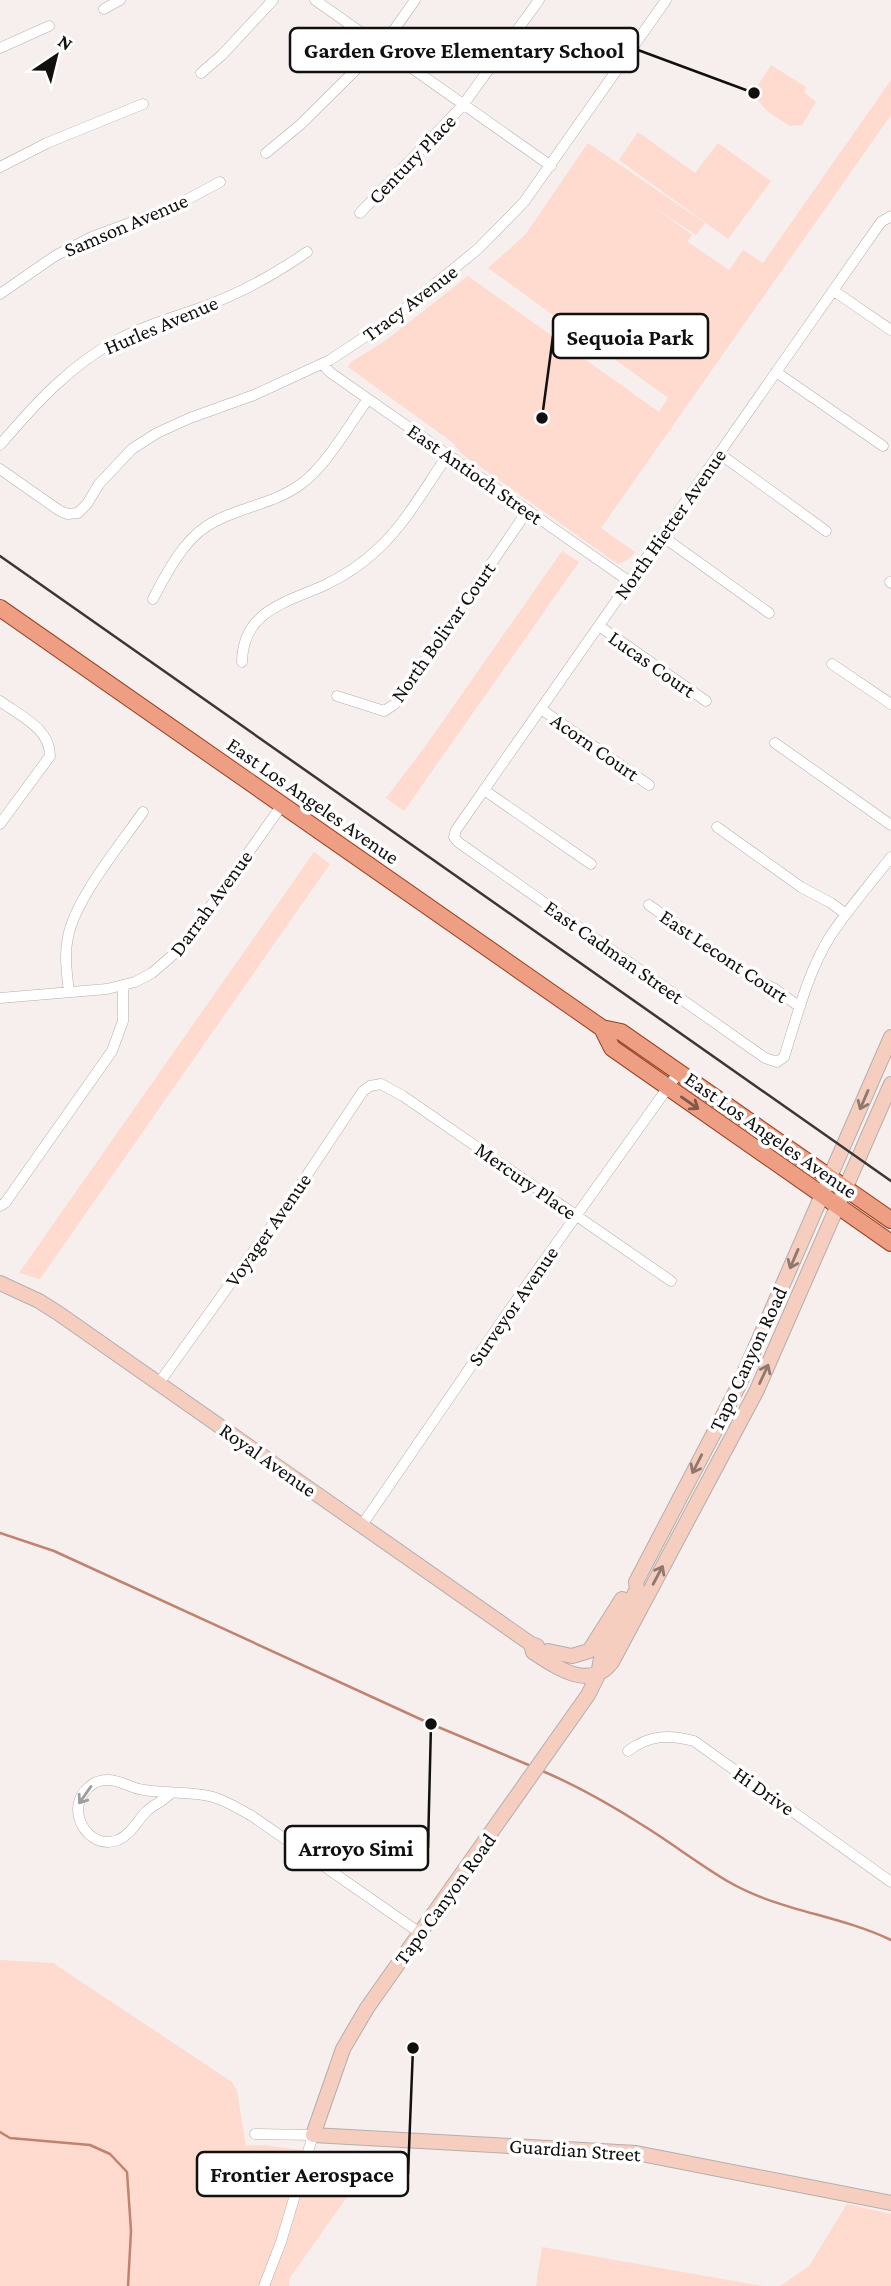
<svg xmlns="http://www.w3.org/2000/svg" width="891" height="2286" viewBox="0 0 891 2286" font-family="'Crimson Pro',serif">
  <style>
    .green { fill: #fedacf }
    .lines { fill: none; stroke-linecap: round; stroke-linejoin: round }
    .stream { stroke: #bf836f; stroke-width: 2.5 }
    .street-casing { stroke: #b5aeac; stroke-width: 11 }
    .secondary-casing { stroke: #b5aeac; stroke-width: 16 }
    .primary-casing { stroke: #994223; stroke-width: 18 }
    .street { stroke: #fff; stroke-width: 10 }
    .secondary { stroke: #f6cec0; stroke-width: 14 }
    .primary { stroke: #ee9e82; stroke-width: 16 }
    .rail { stroke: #393635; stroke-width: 2.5 }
    .oneway { stroke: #8f7870 }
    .oneway2 { stroke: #805748 }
    .oneway3 { stroke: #a09f9f }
    .labels { text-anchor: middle; stroke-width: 7; stroke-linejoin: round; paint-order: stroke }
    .street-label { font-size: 21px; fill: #12100f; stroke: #fff }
    .leader { fill: none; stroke: #12100f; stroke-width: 2.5 }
    .callout-dot { fill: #12100f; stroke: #fff; stroke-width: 2.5 }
    .callout { fill: #fff; stroke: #12100f; stroke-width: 2.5 }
    .callout-label { font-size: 23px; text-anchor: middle; font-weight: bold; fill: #12100f }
  </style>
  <rect width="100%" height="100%" fill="#f6efed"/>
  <path class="green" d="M771,65L806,87L804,92L816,102L802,125L790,126L767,111L752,94Z
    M891,80V115L601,528L635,552L629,559L618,564L462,454L452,442L348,367L351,362L385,341L468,276L659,412L669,396L667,397L488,268L525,235L588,143L705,223L696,235L651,205L692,235L687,242L691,244L729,270L743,250L763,263Z
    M638,132L695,173L718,143L771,181L728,239L619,160Z
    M562,551L579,562L404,811L386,798L427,744Z
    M314,852L330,864L40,1279L19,1273Z
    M0,1960L53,1963L232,2082L237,2091L246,2146L263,2145L353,2157L359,2180L289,2279V2286H0Z
    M847,2204L891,2214V2286H780L809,2266Z
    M542,2247L762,2286H536Z"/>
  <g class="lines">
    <path class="stream" d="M0,1533L54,1551L431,1724L531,1766
      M540,1770C576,1785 611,1805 644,1826C673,1844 700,1865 729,1882C779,1911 839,1915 891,1940
      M0,2132L10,2138L90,2145L110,2154L127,2172L131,2231L128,2286"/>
    <defs>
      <path id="street" d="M315,0L551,166
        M104,9L120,0
        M0,48L49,26
        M201,73L222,55L273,0
        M266,153L300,125L389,37L415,0
        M0,167L47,143L143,104
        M360,213L463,105L539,0
        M891,216L881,222L456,830L454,837L458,842L765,1058L777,1062L784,1057C797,1017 808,971 831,935C849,908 871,883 891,857
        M834,291L891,330
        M0,294L55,256L92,237L175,206L220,182
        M322,364L331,373L630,582
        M776,372L883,446
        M0,445C35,404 70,365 119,339C145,325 175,317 203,307C241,293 274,275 307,252
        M720,454L826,531
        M0,469L60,511L68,514L78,513L87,504L99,484L132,449L157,433L190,418L254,395L330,360L392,319L478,249L524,202L666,0
        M662,536L769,613
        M890,582L891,583
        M153,599C166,574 183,541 207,526C236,507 273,505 301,484C327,465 349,425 368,399
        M599,626L706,701
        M242,662C243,610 286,603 325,585C344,576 362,564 378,549C406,523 426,486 448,455
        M832,664L891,704
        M337,696L384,711L395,704L528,510
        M0,701C20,716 50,728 50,756L0,824
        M541,709L649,785
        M775,743L891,825
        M484,790L591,864
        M717,827L801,887L831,903L846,914
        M649,905L749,976L775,989L800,1007
        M69,992C67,974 64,955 68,937C75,899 120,845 143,812
        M0,998L107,989L135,982L152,973L181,948L282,805
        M0,1206L5,1203L112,1051L123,1021V986
        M159,1383L291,1199L363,1091L370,1086L381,1084L403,1096L671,1281
        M362,1525L526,1286L679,1072
        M628,1751C649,1735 669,1734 694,1741L891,1882
        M170,1794C163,1801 155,1804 148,1810C137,1820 133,1833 118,1840C88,1852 63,1808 89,1787C94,1782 101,1780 108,1780C121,1780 132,1789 144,1790C167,1794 191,1791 213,1797C227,1801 239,1809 252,1816L420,1933
        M255,2134L313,2135L281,2242L264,2286"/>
      <path id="secondary" d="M891,1037L739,1385L636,1582L637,1589L601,1658L598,1675L588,1695L367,2008L343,2049L313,2135L636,2153L891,2203
        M0,1283L39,1301L58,1313L531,1644L537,1646
        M531,1644L533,1652C557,1668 590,1691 612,1662L757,1390L891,1084
        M548,1651L572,1656L589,1651L622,1599"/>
      <path id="primary" d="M0,608L602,1028L621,1032L891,1220
        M602,1028L612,1048L891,1243"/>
    </defs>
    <use href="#street" class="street-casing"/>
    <use href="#secondary" class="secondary-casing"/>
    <use href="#primary" class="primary-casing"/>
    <use href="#street" class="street"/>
    <use href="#secondary" class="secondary"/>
    <use href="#primary" class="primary"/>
    <path class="rail" d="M0,556L891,1181"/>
  </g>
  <defs><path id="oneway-shaft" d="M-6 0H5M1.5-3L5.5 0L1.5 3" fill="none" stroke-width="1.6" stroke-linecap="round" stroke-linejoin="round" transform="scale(1.75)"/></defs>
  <g class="oneway">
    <use href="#oneway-shaft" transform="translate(864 1100) rotate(113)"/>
    <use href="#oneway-shaft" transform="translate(794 1259) rotate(113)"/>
    <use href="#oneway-shaft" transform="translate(764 1374) rotate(-65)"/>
    <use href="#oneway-shaft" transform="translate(697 1464) rotate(117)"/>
    <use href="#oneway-shaft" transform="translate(658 1575) rotate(-62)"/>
  </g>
  <use class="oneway2" href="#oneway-shaft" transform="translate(690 1103) rotate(35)"/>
  <use class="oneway3" href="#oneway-shaft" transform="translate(85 1795) rotate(125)"/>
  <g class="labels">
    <g class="street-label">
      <text transform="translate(412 159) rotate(-46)" y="7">Century Place</text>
      <text transform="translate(126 225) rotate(-23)" y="7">Samson Avenue</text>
      <text transform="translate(410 303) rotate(-37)" y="7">Tracy Avenue</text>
      <text transform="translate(161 325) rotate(-23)" y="7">Hurles Avenue</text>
      <text transform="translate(475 474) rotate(35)" y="7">East Antioch Street</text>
      <text transform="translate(670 524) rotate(-55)" y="7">North Hietter Avenue</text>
      <text transform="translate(443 632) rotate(-55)" y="7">North Bolivar Court</text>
      <text transform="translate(652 664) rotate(35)" y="7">Lucas Court</text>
      <text transform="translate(595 747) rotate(35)" y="7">Acorn Court</text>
      <text transform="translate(313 801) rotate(35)" y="7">East Los Angeles Avenue</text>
      <text transform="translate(211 903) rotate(-54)" y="7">Darrah Avenue</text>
      <text transform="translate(614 952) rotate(35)" y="7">East Cadman Street</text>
      <text transform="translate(724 956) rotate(34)" y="7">East Lecont Court</text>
      <text transform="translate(771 1135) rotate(35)" y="7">East Los Angeles Avenue</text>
      <text transform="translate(526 1181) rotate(35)" y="7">Mercury Place</text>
      <text transform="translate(268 1230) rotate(-55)" y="7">Voyager Avenue</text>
      <text transform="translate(513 1306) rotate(-55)" y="7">Surveyor Avenue</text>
      <text transform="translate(748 1359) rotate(-65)" y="7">Tapo Canyon Road</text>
      <text transform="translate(268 1460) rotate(35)" y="7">Royal Avenue</text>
      <text transform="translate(764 1791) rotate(35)" y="7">Hi Drive</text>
      <text transform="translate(445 1899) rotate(-54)" y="7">Tapo Canyon Road</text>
      <text transform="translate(575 2150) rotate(4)" y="7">Guardian Street</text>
    </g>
  </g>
  <path class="leader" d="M754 93L638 50M542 418L553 336M431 1724L428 1848M413 2048L408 2174"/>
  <g class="callout-dot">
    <circle cx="754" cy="93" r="7"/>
    <circle cx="542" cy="418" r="7"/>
    <circle cx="431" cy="1724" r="7"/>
    <circle cx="413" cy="2048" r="7"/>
  </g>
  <g class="callout">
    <rect x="290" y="28" width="348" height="44" rx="7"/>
    <rect x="553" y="314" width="155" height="44" rx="7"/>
    <rect x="285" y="1826" width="143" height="44" rx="7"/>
    <rect x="197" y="2152" width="211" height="44" rx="7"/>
  </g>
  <g class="callout-label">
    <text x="464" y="58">Garden Grove Elementary School</text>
    <text x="630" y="345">Sequoia Park</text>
    <text x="356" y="1856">Arroyo Simi</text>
    <text x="302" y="2182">Frontier Aerospace</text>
  </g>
  <g transform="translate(56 56) rotate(35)" stroke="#ffffff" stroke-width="5" paint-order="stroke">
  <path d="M0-5L12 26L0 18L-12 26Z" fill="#12100f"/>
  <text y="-10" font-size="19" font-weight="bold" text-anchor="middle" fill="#12100f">N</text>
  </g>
</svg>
